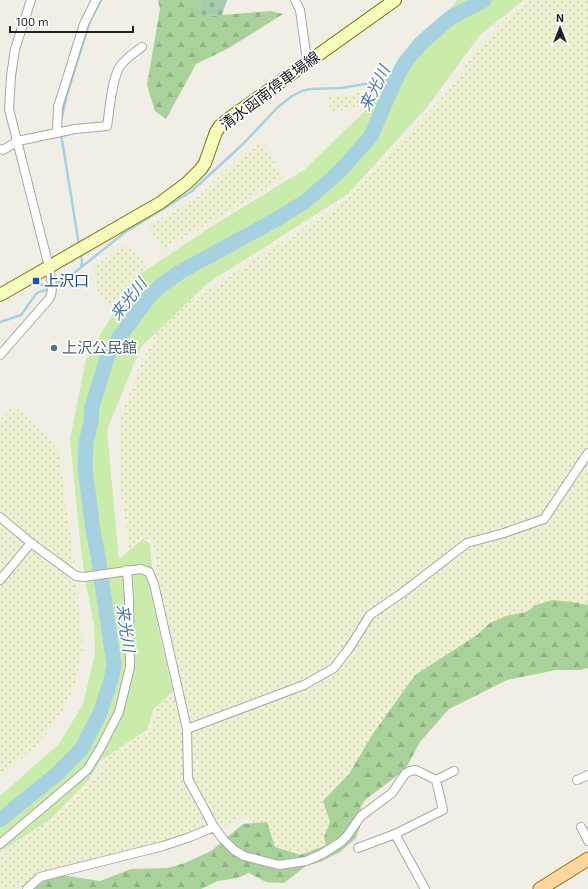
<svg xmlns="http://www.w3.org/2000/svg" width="588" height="889" viewBox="0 0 588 889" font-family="'Exo 2','Noto Sans JP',sans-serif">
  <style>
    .farmland { fill: url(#farmland-dots) }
    .grass { fill: #caecab }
    .forest { fill: url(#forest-firs) }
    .cemetery { fill: url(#cemetery-stones) }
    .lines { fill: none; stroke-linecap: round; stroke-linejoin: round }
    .stream { stroke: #a6d1e0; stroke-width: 2.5 }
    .river { stroke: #a6d1e0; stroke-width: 15 }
    .minor-casing { stroke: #a7a7a7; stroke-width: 10 }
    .secondary-casing { stroke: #6d7e01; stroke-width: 14 }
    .primary-casing { stroke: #9c6c00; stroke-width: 15 }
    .minor { stroke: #fff; stroke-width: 8 }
    .secondary { stroke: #f7fcba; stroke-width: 12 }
    .primary { stroke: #ffd79d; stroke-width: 13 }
    .transit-dot { fill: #1a4fb4; stroke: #fff; stroke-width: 1.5 }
    .service-dot { fill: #5c6f8a; stroke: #fff; stroke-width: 1.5 }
    .labels { text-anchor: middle; stroke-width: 3.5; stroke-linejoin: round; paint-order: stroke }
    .street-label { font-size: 15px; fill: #202020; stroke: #fff }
    .transit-label { font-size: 15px; fill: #164399; stroke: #fff; text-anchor: start }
    .service-label { font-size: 15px; fill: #4e5e75; stroke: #fff; text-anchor: start }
    .water-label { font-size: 16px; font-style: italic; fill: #4577ac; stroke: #fff }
  </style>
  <defs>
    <pattern id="farmland-dots" width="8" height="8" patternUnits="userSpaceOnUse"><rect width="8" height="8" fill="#edf0d1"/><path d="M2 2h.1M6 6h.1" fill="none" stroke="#cbceb3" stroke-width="1.8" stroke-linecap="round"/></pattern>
    <pattern id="forest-firs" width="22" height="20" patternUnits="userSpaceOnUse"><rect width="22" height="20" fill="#a9d29a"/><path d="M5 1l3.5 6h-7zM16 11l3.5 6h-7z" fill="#91b484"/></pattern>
    <pattern id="cemetery-stones" width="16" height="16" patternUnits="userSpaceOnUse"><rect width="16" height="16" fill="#a7cbad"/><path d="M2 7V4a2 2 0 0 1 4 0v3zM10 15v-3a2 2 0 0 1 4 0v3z" fill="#8fae95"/></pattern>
  </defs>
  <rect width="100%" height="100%" fill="#f1eee6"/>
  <path class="farmland" d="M531,0H588V605L572,602L536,605L526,612L506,616L491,623L477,635L415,675L372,735L349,774L323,801L330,822L324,837L326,845L301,855L275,847L267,822L254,823L247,815L222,828L217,821L177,838L79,865L58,868L40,874L26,884L21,889H0V854L60,810L96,774L113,751L130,744L151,728L157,707L164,699L183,693L159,585L153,539L140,540L129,548L120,487L119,450L121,416L142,361L160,326L187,303L343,203L448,91L473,54L506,18Z
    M366,90L367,96L362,106L331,112L329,96L350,95Z
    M264,142L283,177L227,213L162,250L149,228L150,226L199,196L249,149Z
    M123,244L139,254L146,268L134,278L113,306L107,303L99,296L94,268Z
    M13,406L51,437L53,445L61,454V470L74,560L83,649L75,685L63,711L37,745L0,776V420Z"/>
  <path class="grass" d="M457,0H524L480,35L428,106L348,194L208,283L141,347L107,430L119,559L143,539L150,544L157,623L173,691L153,710L148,729L100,761L89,780L49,820L0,852V796L59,744L83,704L95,654L94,624L86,585L80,540L70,439L86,359L134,278L209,228L304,170L372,104Z"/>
  <path class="forest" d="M158,0H202L200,8L209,16L271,11L283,14L229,48L196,64L166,119L155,111L147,85L160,9Z
    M552,600L572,602L588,605V668L580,670H556L507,680L449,709L420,742L405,770L366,799L361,806L360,827L356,838L340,852L320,862L306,866L284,883L266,882L249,873L238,878L218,881L201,889H34L48,878L61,875L100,881L131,869L168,868L185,863L211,851L243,824L267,822L275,847L301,855L326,845L324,837L330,822L323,801L349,774L372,735L415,675L477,635L490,623L506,616L526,612L536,605Z"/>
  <path class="cemetery" d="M202,0H227L222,15L209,16L199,13Z"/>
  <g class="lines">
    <path class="stream" d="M61,121L66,98L90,21L101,0
      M61,134L79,245
      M81,252L82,263L81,266
      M31,284L33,283L49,286L61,281
      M54,287L59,285L124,233L192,191L244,143L278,107L292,96L302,91L310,89L341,88L390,80L395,81
      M0,322L21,315L36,294L39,292L50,289"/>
    <path class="river" d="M0,820L58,773L81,750L100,713L111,680L114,665L98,556L93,530L85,468L86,443L91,422L92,407L108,355L118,339L148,298L160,286L180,272L277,219L306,201L341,170L371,136L395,81L404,64L420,44L450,18L484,0"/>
    <defs>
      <path id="minor" d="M295,0L300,10L306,53L309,62
        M57,132L58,107L84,24L96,0
        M0,149L3,150L18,141L75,129L107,126C110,109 111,83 119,68C124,59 134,53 142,47
        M0,355L49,299C55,290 50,277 49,267L9,109L11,76L15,49L31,0
        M0,517L31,543L76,576L84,577L141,569L149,572L154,584L187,729L188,779L214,827L223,839L234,850L244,856L279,865L306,861L322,854L341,842L347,836L361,816L392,793L405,774L410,771L416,770L436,780L454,771
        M0,580L31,543
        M187,729L304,685L334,668L350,647L370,615L402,593L467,543L504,533L544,519L588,453
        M577,780L588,775
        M581,827L588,841
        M395,834L425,889
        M0,844L87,770L100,749L119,712L130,667L129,599L127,570
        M358,848L395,834L443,810L436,780
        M27,889L40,877L163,846L190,837L214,827"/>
      <path id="secondary" d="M0,295L160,203L187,183L201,169L205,163L216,132L220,126L231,117L395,0"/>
      <path id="primary" d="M540,889L588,859"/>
    </defs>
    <use href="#minor" class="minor-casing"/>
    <use href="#secondary" class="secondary-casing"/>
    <use href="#primary" class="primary-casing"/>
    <use href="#minor" class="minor"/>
    <use href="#secondary" class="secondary"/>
    <use href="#primary" class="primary"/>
  </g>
  <rect class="transit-dot" x="32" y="277" width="8" height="8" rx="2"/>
  <circle class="service-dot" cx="54" cy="348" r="4"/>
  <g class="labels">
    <g class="street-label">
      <text transform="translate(270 91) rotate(-37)" y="5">清水函南停車場線</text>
    </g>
    <g class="transit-label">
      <text x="44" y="286">上沢口</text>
    </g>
    <g class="service-label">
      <text x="62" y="353">上沢公民館</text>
    </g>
    <g class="water-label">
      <text transform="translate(374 88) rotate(-64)" y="6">来光川</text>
      <text transform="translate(128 299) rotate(-52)" y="6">来光川</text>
      <text transform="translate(126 628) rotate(82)" y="6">来光川</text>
    </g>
  </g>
  <g transform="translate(560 28)" stroke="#ffffff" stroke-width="3" paint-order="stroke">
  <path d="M0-3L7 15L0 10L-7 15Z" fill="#202020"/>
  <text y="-6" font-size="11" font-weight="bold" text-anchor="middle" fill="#202020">N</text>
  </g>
  <path d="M10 26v6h123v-6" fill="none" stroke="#202020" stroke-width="2"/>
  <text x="16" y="26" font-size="12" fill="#202020" stroke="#ffffff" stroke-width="3" paint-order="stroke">100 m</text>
</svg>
